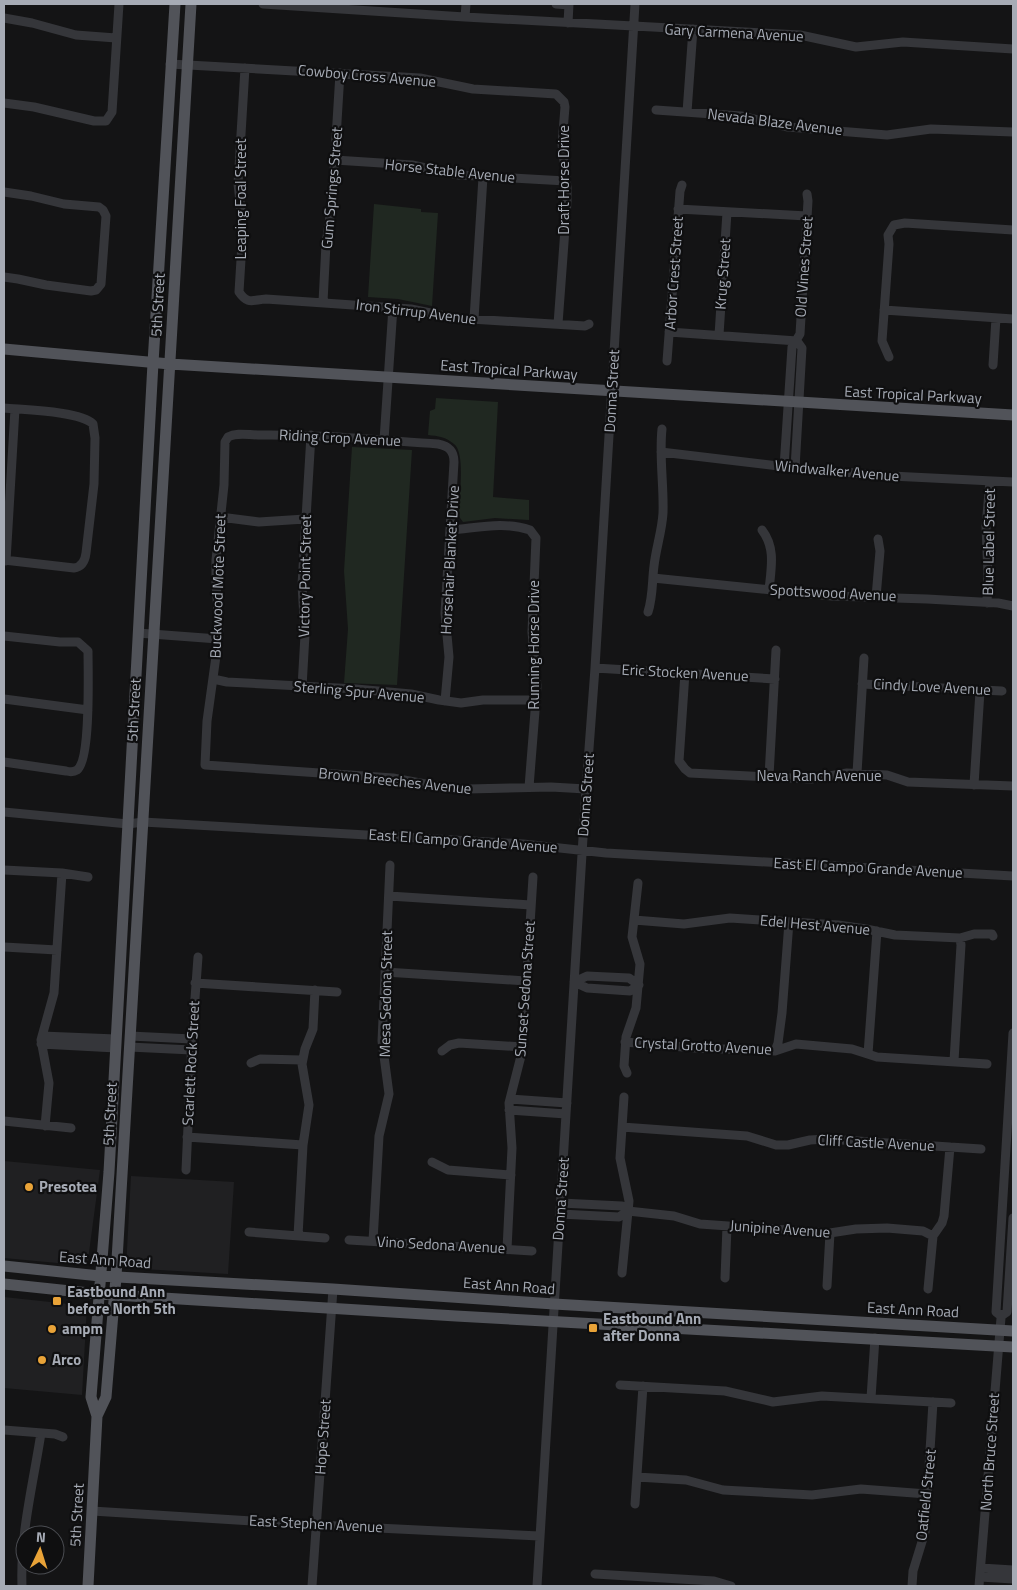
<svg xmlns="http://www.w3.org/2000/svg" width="1017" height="1590" viewBox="0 0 1017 1590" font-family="'Titillium Web',sans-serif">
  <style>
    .built { fill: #202022 }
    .green { fill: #202821 }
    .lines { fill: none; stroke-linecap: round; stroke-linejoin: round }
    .minor { stroke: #35363a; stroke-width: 9 }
    .major { stroke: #515359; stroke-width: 11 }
    .poi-dot { fill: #e9a338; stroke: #0f0f10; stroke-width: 2 }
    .labels { text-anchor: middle; stroke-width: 4.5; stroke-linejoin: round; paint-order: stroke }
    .street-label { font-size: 15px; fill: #a6abb5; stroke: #0f0f10 }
    .poi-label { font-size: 15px; font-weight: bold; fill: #a6abb5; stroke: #0f0f10; text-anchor: start }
  </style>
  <rect width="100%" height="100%" fill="#141415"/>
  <path class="built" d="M4,1161L100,1170L88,1260L79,1265L4,1258Z
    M131,1176L234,1182L228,1274L126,1268Z
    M4,1297L87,1306L82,1395L4,1388Z"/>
  <path class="green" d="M374,204L421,209V212L438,213L432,306L398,299L368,297Z
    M436,398L498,402L493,497L529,500V520L495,518L463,522L458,515C459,500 466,453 454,444C446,437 438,436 428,435L430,411L435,409Z
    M352,447L412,450L397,685L344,683L348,629L344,571Z"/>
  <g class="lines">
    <path class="minor" d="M263,4L465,17L800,35L856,47L903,42L1013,49
      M556,4L569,5
      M465,17L466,4
      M4,18L32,23L76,35L116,38
      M568,23L569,4
      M170,64L420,78L473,89L556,94L564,102L565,107L562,144L567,187V202L558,324
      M245,68L238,184L243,227L239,292C248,305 252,300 266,299L411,309L455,318L585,326L589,324
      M4,103L34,107L94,121H106L112,112L119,4
      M656,110L741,116L788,127L887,135L931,129L1013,132
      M687,112L693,29
      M335,160L412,165L459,175L566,181
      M4,192L31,196L64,204L99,207L103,210L106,216L101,284L96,290L91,291L46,285L18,279L4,277
      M678,209L807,216
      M323,302L326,244L332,203L340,73
      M884,310L1013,319
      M474,319L483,177
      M669,332L797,341
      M719,335L727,212
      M889,357L882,341L889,244L888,235L894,225L905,223L1013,230
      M667,361L680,191L682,185
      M993,365L996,318
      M4,408C24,410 80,411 93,424L95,438L94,484L86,553C85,561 82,567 74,568L4,560
      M384,440L393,307
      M661,452L795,468L891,476L1013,482
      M784,467L792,347L800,334L808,201L807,194
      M795,468L802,348L797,341
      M220,517L259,522L305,519
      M451,530C477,528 504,521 530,530L536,538L532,632L537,686L529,787
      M762,530C776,548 771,569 769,590
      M6,561L15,409
      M653,578L832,596L927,599L998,603L1013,606
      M876,597L880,551L878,539
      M987,603L988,575L986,526L990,481
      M648,612C653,597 652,581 654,566C656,548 662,531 663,513C664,485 659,457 662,429
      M138,633L218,639
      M4,636L60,642H78L88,651C88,670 91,760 77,770C74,772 70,772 66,771L4,762
      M595,668L775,679
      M685,673L679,761L685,769L690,773L811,779L847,773L887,775L908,782L1013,786
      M213,679L227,682L356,689L411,694L439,700L461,703L483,700H536
      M862,684L1002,691
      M302,687L305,635L302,585L311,435
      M4,699L88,710
      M445,701L449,657L445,613L454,462C454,451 449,446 438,444C378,440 318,434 258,435C248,435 237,432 228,437L225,442L224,485L216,560V583L219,628L217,649L207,721L205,765L393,778L442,787L468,789L551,787L586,789
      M857,773L864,658
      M769,776L776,650
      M974,785L980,691
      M4,812L128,824L143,822L523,844L606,853L1013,876
      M4,870L62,873L88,877
      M389,896L531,905
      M634,920L684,924L730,918L838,925L866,929L895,935L960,938L974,934H992L993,936
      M4,947L57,950
      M385,972L526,981
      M587,976L629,978L639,985L630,991L587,988L574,982Z
      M195,983L337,992
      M1013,1033L996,1312L1001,1316L1007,1312L1013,1218
      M42,1036L116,1039
      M130,1036L192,1039
      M625,1042L695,1048L775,1051L796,1044L852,1049L877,1057L987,1064
      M41,1044L116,1048
      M129,1047L192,1050
      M442,1051L450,1045L459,1043L522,1047
      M775,1051L778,1043L782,1013L789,922
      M868,1054L877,931
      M954,1061L961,945L960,938
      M251,1063L260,1059L302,1060
      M627,1073L624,1066L626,1037L636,1008L640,964L632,937L638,883
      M510,1099L567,1103
      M509,1110L566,1114
      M4,1121L71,1128
      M45,1126L49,1083L41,1040L54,993L62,873
      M622,1127L747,1136L776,1145H788L810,1140L826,1139L981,1149
      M187,1137L303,1145
      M432,1162L448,1170L511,1175
      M186,1170L192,1039L198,957
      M561,1203L622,1206L628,1211L674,1216L700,1224L830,1233L856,1229L887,1228L923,1231L933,1236
      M560,1214L619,1217L628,1211
      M249,1232L325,1238
      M298,1236L303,1145L309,1105L302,1064L305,1049L313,1029L315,990
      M349,1240L532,1251
      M373,1241L379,1136L389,1094L382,1041L390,865
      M507,1249L512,1148L509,1103L522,1052L533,877
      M622,1273L629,1201L620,1158L624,1097
      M725,1278L727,1226
      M827,1286L830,1233
      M928,1289L933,1236L942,1223L944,1216L950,1147
      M620,1385L725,1391L773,1402L822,1396L951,1403
      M871,1398L875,1338
      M4,1430L55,1434L63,1437
      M637,1477L686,1480L723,1490L812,1495L861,1489L927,1494
      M635,1504L643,1386
      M92,1511L317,1525L539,1536
      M981,1568L1013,1570
      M595,1574L714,1581L731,1586
      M980,1577L1013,1579
      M22,1586C20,1534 33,1485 41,1433
      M312,1586L333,1289
      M537,1586L586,789L595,668L635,4
      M912,1586L913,1571L925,1532L933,1402
      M979,1586L1001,1318"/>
    <path class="major" d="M4,349L170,364L1013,415
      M4,1266L100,1276L333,1289L554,1304L1013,1331
      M4,1284L99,1294L456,1316L1013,1347
      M97,1416L91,1397L109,1172L153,363L175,4
      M88,1586L97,1416L106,1397L116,1277L191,4"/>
  </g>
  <g class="poi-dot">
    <circle cx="29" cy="1187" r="5"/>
    <rect x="52" y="1296" width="10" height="10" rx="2.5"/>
    <rect x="588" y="1323" width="10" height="10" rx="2.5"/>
    <circle cx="52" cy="1329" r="5"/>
    <circle cx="42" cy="1360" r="5"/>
  </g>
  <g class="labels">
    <g class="street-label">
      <text transform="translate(734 33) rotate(3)" y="5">Gary Carmena Avenue</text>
      <text transform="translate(367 76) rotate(5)" y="5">Cowboy Cross Avenue</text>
      <text transform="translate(775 122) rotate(7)" y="5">Nevada Blaze Avenue</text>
      <text transform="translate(450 171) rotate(6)" y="5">Horse Stable Avenue</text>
      <text transform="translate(564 180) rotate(-90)" y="5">Draft Horse Drive</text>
      <text transform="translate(332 188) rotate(-85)" y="5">Gum Springs Street</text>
      <text transform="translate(241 199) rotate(-90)" y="5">Leaping Foal Street</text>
      <text transform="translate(804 267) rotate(-86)" y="5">Old Vines Street</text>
      <text transform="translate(674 273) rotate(-86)" y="5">Arbor Crest Street</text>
      <text transform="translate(723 274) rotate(-86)" y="5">Krug Street</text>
      <text transform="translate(158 305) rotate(-87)" y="5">5th Street</text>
      <text transform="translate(416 312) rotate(7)" y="5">Iron Stirrup Avenue</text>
      <text transform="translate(509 370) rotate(4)" y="5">East Tropical Parkway</text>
      <text transform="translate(612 391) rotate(-87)" y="5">Donna Street</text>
      <text transform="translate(913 395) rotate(3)" y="5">East Tropical Parkway</text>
      <text transform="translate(340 438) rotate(3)" y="5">Riding Crop Avenue</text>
      <text transform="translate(837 471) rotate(5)" y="5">Windwalker Avenue</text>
      <text transform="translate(989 542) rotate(-89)" y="5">Blue Label Street</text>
      <text transform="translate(450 560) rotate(-87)" y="5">Horsehair Blanket Drive</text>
      <text transform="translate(305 576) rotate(-89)" y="5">Victory Point Street</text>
      <text transform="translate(218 586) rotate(-88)" y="5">Buckwood Mote Street</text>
      <text transform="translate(833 593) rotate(3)" y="5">Spottswood Avenue</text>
      <text transform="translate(534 645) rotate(-90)" y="5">Running Horse Drive</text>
      <text transform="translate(685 673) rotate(3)" y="5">Eric Stocken Avenue</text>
      <text transform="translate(932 687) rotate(3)" y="5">Cindy Love Avenue</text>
      <text transform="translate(359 692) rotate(5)" y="5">Sterling Spur Avenue</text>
      <text transform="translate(134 710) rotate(-87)" y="5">5th Street</text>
      <text x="819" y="781">Neva Ranch Avenue</text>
      <text transform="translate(395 781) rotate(6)" y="5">Brown Breeches Avenue</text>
      <text transform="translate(586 795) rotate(-86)" y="5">Donna Street</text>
      <text transform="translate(463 841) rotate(4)" y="5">East El Campo Grande Avenue</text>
      <text transform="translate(868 868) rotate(3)" y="5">East El Campo Grande Avenue</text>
      <text transform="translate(815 925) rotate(5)" y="5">Edel Hest Avenue</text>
      <text transform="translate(525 989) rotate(-86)" y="5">Sunset Sedona Street</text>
      <text transform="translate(386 994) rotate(-89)" y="5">Mesa Sedona Street</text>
      <text transform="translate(703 1046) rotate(3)" y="5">Crystal Grotto Avenue</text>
      <text transform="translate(191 1063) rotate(-87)" y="5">Scarlett Rock Street</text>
      <text transform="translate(110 1114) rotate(-87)" y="5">5th Street</text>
      <text transform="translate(876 1143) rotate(3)" y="5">Cliff Castle Avenue</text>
      <text transform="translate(561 1199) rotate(-86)" y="5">Donna Street</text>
      <text transform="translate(780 1229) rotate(4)" y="5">Junipine Avenue</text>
      <text transform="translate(441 1245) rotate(3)" y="5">Vino Sedona Avenue</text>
      <text transform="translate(105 1260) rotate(4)" y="5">East Ann Road</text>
      <text transform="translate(509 1286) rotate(4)" y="5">East Ann Road</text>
      <text transform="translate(913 1310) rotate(3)" y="5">East Ann Road</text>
      <text transform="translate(323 1437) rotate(-86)" y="5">Hope Street</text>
      <text transform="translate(990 1452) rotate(-86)" y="5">North Bruce Street</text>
      <text transform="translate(926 1495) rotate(-84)" y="5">Oatfield Street</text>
      <text transform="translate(77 1515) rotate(-87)" y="5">5th Street</text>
      <text transform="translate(316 1524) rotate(3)" y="5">East Stephen Avenue</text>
    </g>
    <g class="poi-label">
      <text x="39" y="1192">Presotea</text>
      <text x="67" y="1297">Eastbound Ann<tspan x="67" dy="17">before North 5th</tspan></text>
      <text x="603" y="1324">Eastbound Ann<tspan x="603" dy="17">after Donna</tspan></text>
      <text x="62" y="1334">ampm</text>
      <text x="52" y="1365">Arco</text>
    </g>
  </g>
  <rect width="1017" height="1590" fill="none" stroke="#a6abb5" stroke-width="10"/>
  <g transform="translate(40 1550) rotate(4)"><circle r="24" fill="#0f0f10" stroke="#4b4d52"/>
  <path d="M0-4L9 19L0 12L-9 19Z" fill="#e9a338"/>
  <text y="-8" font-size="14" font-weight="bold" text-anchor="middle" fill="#a6abb5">N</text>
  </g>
</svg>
